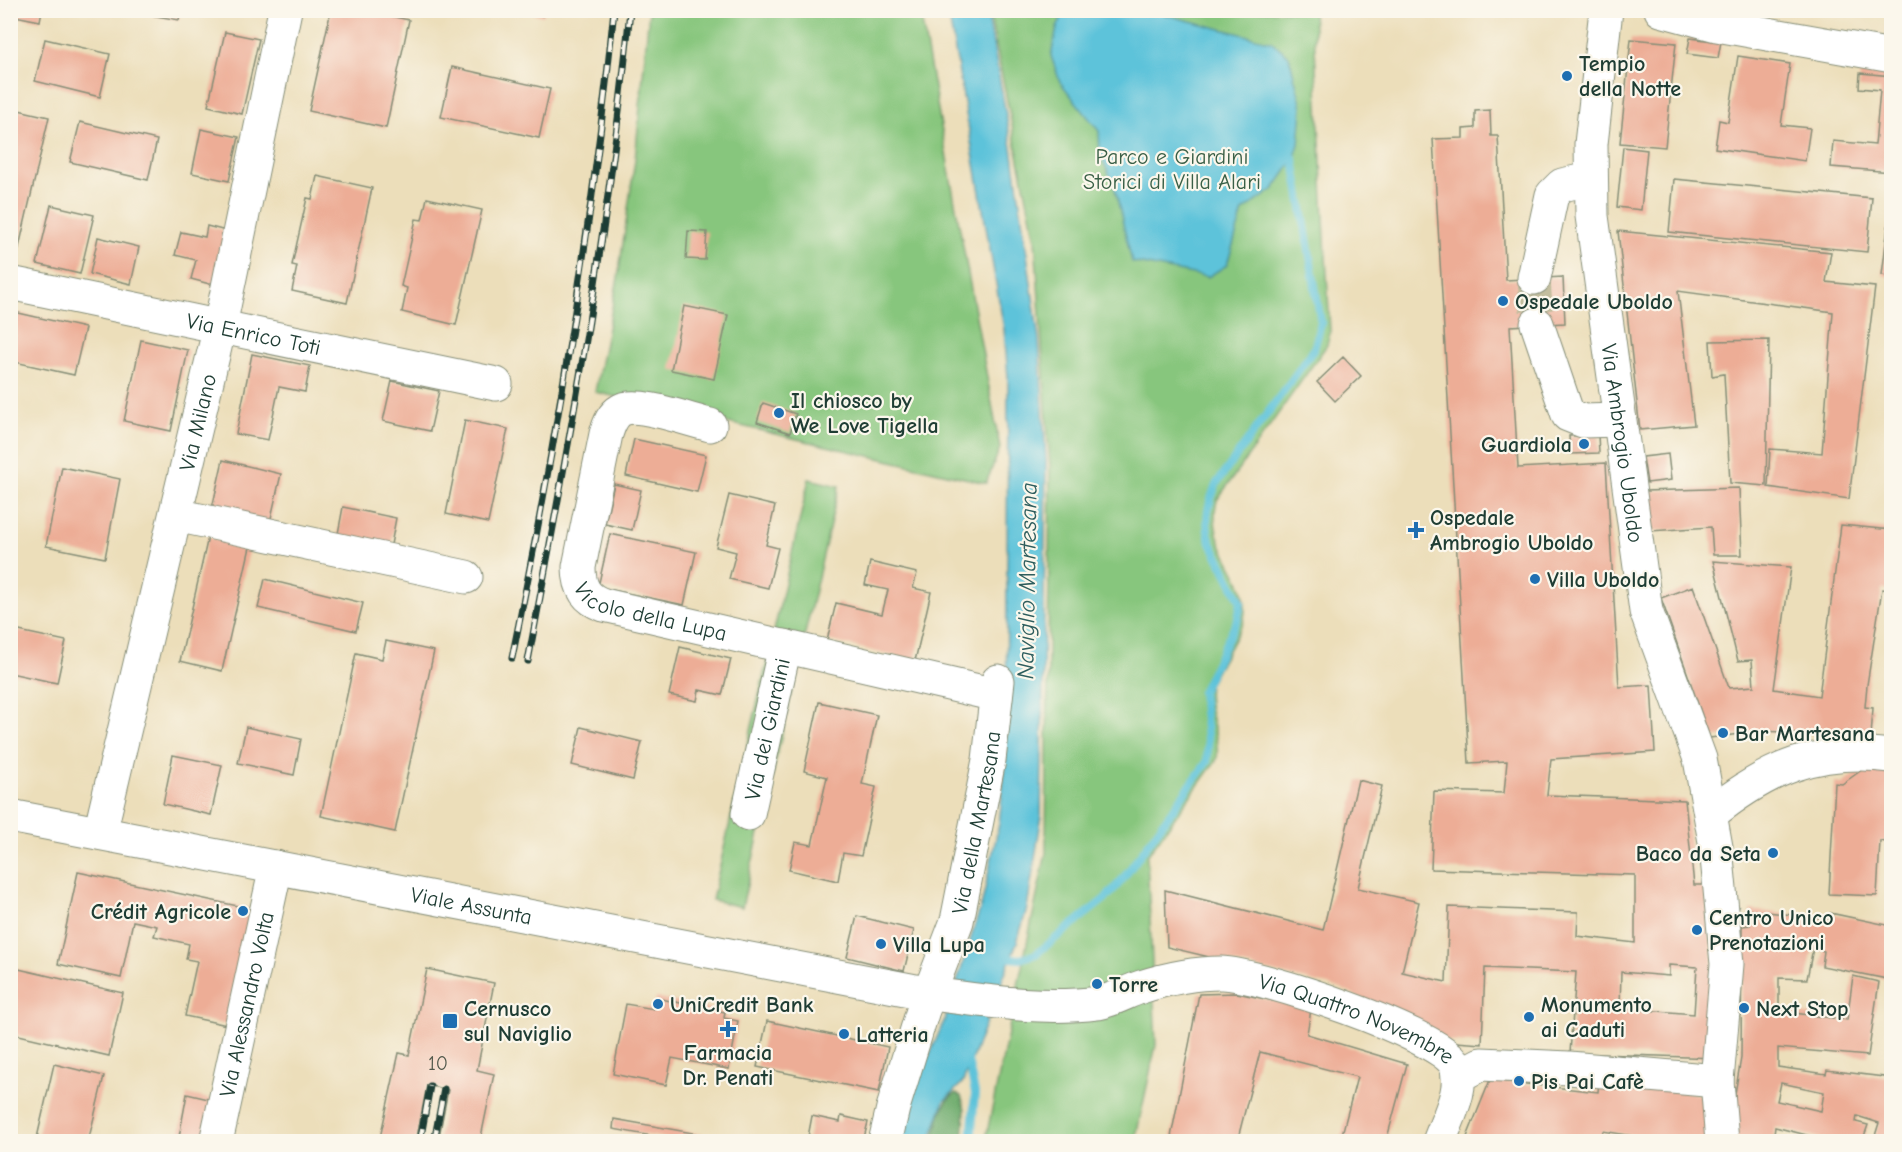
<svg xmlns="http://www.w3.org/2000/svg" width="1902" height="1152" viewBox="0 0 1902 1152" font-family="'Comic Neue',sans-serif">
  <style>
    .green { fill: #87c67d; stroke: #538258; stroke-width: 1.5 }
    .forest { fill: #6dab6c; stroke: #467450; stroke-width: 1.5 }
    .water { fill: #5dc3da; stroke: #3e8087; stroke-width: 1.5 }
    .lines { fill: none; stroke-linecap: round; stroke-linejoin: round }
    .stream { stroke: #5dc3da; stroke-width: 8 }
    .building { fill: #edad96; fill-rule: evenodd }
    .minor-tunnel { stroke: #c3be9f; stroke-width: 33; stroke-dasharray: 33 16; stroke-linecap: butt }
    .minor-casing { stroke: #868e77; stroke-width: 35 }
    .minor { stroke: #fff; stroke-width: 33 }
    .rail-casing { stroke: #1f3d34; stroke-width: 7 }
    .rail { stroke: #fbf7ec; stroke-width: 4.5; stroke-dasharray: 14; stroke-linecap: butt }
    .poi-dot { fill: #1f6fb2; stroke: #fbf7ec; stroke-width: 2 }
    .labels { text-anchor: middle; stroke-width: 4.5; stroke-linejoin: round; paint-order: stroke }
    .number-label { font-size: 20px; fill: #52594c }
    .poi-label { font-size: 22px; font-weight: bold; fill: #1f3d34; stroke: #fbf7ec; text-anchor: start }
    .park-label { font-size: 22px; fill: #395f46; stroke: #fbf7ec }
    .street-label { font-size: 22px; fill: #1f3d34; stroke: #fbf7ec }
    .water-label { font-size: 24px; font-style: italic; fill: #2e5e5e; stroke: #fbf7ec }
  </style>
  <rect width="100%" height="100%" fill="#fbf7ec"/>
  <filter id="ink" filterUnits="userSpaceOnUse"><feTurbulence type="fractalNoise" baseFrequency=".0167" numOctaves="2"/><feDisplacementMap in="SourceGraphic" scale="12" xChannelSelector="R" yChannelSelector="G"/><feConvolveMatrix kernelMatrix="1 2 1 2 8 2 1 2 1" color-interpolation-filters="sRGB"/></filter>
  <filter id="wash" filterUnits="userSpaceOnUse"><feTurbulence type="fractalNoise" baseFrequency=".008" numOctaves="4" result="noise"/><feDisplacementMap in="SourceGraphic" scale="24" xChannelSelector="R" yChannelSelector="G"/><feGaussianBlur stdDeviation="1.35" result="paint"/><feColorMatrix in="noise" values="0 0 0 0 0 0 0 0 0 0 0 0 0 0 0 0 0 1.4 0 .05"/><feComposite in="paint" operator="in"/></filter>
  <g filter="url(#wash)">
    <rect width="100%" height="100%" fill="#ecdeba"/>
    <path class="green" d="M649,11H920L1000,448L986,483L595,392L618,278L635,160Z
      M989,11H1313L1330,332L1327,345L1217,500C1204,553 1256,574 1243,623L1209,685C1205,710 1220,734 1217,759L1147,856L1156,1045L1135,1141L985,1142L1046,853L1050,467L1035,239Z
      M809,479L839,486L742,907L712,900Z"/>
    <path class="forest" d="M956,1093L961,1096L965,1109L963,1141H933C937,1127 941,1100 956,1093Z"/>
    <path class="water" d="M1065,10L1151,11L1272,42L1289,56L1302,107L1299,144L1294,160L1274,189L1243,211L1227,265L1208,277L1132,262L1114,185L1100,154L1099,131L1060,82L1051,56L1057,28Z
      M948,11H987L1012,147L1039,340L1046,462L1041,820L1027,908L1017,942L963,1082L944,1101L930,1141L899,1142L915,1088L945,1019L982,903L999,824L1006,758L1008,377L1004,329Z"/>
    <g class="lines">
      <path class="stream" d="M1003,957L1020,959L1036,954L1106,898L1122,880L1207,762L1208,745L1202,692L1238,618L1241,602L1210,541C1204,520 1208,503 1217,483L1314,349L1321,323L1294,160L1289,150
        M967,1056L975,1093L971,1142"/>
    </g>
    <g id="blocks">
      <path class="building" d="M10,10H42L40,21L10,15Z
        M151,10H181L179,20L150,15Z
        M331,10H362L409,20L386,128L309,111Z
        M523,10H545L543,16Z
        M225,32L259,39L242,114L208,106Z
        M1690,38L1721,42L1718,58L1687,54Z
        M45,39L110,54L100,97L35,81Z
        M1631,39L1676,43L1665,147L1620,143Z
        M1738,56L1790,64L1781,125L1810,128L1805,161L1715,148L1719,120L1728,122Z
        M452,67L550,89L539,138L441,117Z
        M1860,73L1892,76V172L1831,167L1833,141L1875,145L1880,90L1859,88Z
        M10,108L49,117L17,256L10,254Z
        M1490,110L1491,136H1498L1506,280L1563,277L1565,323L1510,326L1518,468L1606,463L1619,687L1651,685L1655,752L1551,759L1547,795L1685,800L1694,885H1705L1712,951L1716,1058L1570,1053L1576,972L1485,968L1482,1044L1443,1041L1340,988L1167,947L1165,890L1323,930L1358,780L1382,786L1358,888L1419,902L1402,972L1446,982L1449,907L1578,912L1577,936L1635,943V875L1431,869L1434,791L1504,793L1507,761L1469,763L1433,139L1463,138V129L1475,128V111ZM1669,965L1697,967L1694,1014L1620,1008L1621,972L1669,976Z
        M80,122L157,140L148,180L70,162Z
        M201,129L239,137L229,181L192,173Z
        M1623,147L1647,150L1641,210L1617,207Z
        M317,176L372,188L347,303L292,291L297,266L292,265L307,198L312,199Z
        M1674,179L1872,198L1867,252L1669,232Z
        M427,198L482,210L456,325L402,312L407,288L401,286L416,219L422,220Z
        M51,205L94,215L80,274L37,264Z
        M207,226L230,232L217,286L191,279L196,260L175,255L181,232L205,237Z
        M1888,226H1892V277L1882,275Z
        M688,231L707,232L705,260L686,259Z
        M1618,231L1831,252L1826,282L1875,287L1849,499L1768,487L1770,449L1822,453L1833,312L1678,291L1694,425L1640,430Z
        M98,237L139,247L131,284L90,274Z
        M684,306L728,315L714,379L671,370Z
        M14,312L85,328L74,375L10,361V327Z
        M141,340L188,350L171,431L124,421Z
        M1769,340L1766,486L1730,483L1724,374L1712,376L1710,341Z
        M252,354L310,366L305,392L279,387L268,440L236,434Z
        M1343,357L1361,376L1335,401L1317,382Z
        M392,381L439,391L430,431L383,421Z
        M763,403L796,414L790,433L757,422Z
        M465,420L508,429L488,523L446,514Z
        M1598,435L1599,453L1570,454L1569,436Z
        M634,439L706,455L697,492L626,476Z
        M1668,454L1671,480L1647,483L1643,457Z
        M223,460L281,474L269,527L211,513Z
        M62,467L120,479L105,558L46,546Z
        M1890,468H1892V490L1887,489Z
        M614,484L641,490L632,530L605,524Z
        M1739,488L1742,555H1713L1711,527L1650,531L1645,491Z
        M729,495L775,506L766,545L778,548L768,588L729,579L736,552L716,547Z
        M343,507L396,518L390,550L337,539Z
        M1841,525L1892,530V590L1882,589L1867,685L1865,707L1873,708L1871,737L1763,731L1710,738L1661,598L1693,586L1729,688L1754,686L1752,660L1738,661L1713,561L1791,567L1774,689L1819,696Z
        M610,534L696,552L684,605L598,587Z
        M208,537L250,547L222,671L180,661Z
        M870,562L917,573L913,588L931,592L915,661L827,640L836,603L882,614L888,590L865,585Z
        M265,579L363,603L356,631L258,608Z
        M10,629L66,641L57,683L10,673Z
        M386,641L434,651L395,832L321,816L356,653L382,659Z
        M680,647L731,659L722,695L699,690L697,701L669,695Z
        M819,702L877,715L862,784L876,787L861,856L843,853L838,881L789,870L795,842L812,845L827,777L804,771Z
        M246,727L301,739L294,775L238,763Z
        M581,727L642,742L633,780L572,765Z
        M173,755L222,765L211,815L163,804Z
        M1866,767L1892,769V843L1880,841L1877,896L1829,894L1835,783L1842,784Z
        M78,872L252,909L227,1025L185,1016L197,961L186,959L189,944L154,936L157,926L133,921L121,978L58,964Z
        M1750,910L1829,919L1830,913L1892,926V980L1822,966L1824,951L1813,948L1807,979L1779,978V1011L1847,1020L1853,976L1879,982L1868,1056L1778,1048V1067L1826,1074L1827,1070L1892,1078V1142H1873L1879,1123L1857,1116L1856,1122L1868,1125L1862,1142H1834L1775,1127L1773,1142H1735V1094L1741,1058L1742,926L1750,925ZM1781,1083L1824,1092L1821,1111L1777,1101Z
        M857,916L914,930L904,971L847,957Z
        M10,967L123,993L109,1056L10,1033Z
        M427,969L494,983L477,1070L494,1074L480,1142H438L448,1090L427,1085L416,1142H379L399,1053L409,1055Z
        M1237,993L1311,1009L1307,1034L1407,1064L1386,1142H1340L1357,1077L1260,1052L1237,1142H1170L1199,994Z
        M656,998L725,1012L724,1018L738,1021L729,1069L672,1058L666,1085L613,1074L626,1004L654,1009Z
        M767,1021L888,1047L879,1092L757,1067Z
        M54,1064L104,1076L88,1142H36Z
        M1600,1072L1710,1097L1715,1142H1671L1603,1131L1600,1142H1465L1490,1080L1598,1092Z
        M187,1094L217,1101L209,1142H178Z
        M812,1116L840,1122L841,1116L868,1122L863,1142H807Z
        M614,1119L721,1138L720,1142H685L613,1129Z
        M133,1135L157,1140V1142H132Z
        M979,1135L996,1138L995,1142H977Z"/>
    </g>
  </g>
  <g filter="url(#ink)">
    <use href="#blocks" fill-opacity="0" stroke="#868e77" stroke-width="1.5"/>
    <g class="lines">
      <path class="minor-tunnel" d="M1534,278L1537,324"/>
      <defs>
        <g id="minor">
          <path id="s1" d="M1606,10L1591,144L1592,216L1646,611L1700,759L1716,847L1727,964L1717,1081L1722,1142"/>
          <path d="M1661,10L1717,25L1892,56"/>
          <path d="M1534,278L1552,195L1562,185L1590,179"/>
          <path id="s2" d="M10,283L496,384"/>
          <path d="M1537,324L1568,415L1583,421L1619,420"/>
          <path id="s3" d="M710,425C691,421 638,401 621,410C612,415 609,425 606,434L579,567C579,587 585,599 604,605L996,695"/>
          <path d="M176,515L466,577"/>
          <path id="s4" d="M748,814L785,646"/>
          <path d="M1711,814C1768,768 1817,747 1892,756"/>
          <path id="s5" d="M10,816L931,994C986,1001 1042,1010 1098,1003C1114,1000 1126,992 1141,987C1166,979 1195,973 1221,973C1257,973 1442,1035 1455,1064C1466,1087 1447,1119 1439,1142"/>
          <path id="s6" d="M100,833L220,326L285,10"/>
          <path d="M1458,1076L1481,1064L1569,1068L1717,1081"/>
          <path id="s7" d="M216,1142L276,867"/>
          <path id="s8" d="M885,1142L893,1108L923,1010L957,921L989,760L998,681"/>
        </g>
      </defs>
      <use href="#minor" class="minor-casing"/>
      <use href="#minor" class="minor"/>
      <defs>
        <path id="rail" d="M512,658C556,443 592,229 614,10
          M528,661C569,445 609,229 630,10
          M420,1142L430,1086
          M434,1142L444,1089"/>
      </defs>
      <use href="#rail" class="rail-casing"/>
      <use href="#rail" class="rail"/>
    </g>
  </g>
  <g class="poi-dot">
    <circle cx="1567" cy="76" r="6"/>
    <circle cx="1503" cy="301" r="6"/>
    <circle cx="779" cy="413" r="6"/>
    <circle cx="1584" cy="444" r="6"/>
    <path d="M1413 521h6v6h6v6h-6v6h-6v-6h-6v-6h6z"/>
    <circle cx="1535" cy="579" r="6"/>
    <circle cx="1723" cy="733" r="6"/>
    <circle cx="1773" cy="853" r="6"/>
    <circle cx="243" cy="911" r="6"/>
    <circle cx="1697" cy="930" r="6"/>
    <circle cx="881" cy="944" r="6"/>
    <circle cx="1097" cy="984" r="6"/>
    <circle cx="658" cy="1004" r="6"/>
    <circle cx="1744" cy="1008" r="6"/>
    <circle cx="1529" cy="1017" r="6"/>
    <rect x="442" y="1013" width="16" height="16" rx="3"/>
    <path d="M725 1020h6v6h6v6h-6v6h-6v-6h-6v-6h6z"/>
    <circle cx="844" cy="1034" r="6"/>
    <circle cx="1519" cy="1081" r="6"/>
  </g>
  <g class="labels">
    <g class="number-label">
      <text x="438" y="1070">10</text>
    </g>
    <g class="poi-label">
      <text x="1579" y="71">Tempio<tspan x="1579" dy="25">della Notte</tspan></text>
      <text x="1515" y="309">Ospedale Uboldo</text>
      <text x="791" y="408">Il chiosco by<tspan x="791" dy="25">We Love Tigella</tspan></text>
      <text x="1572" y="452" text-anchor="end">Guardiola</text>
      <text x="1430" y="525">Ospedale<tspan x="1430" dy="25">Ambrogio Uboldo</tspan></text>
      <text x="1547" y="587">Villa Uboldo</text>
      <text x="1735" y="741">Bar Martesana</text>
      <text x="1761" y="861" text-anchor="end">Baco da Seta</text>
      <text x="231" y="919" text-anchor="end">Crédit Agricole</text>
      <text x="1709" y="925">Centro Unico<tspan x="1709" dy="25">Prenotazioni</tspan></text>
      <text x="893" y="952">Villa Lupa</text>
      <text x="1109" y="992">Torre</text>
      <text x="670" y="1012">UniCredit Bank</text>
      <text x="1541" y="1012">Monumento<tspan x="1541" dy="25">ai Caduti</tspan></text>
      <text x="464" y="1016">Cernusco<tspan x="464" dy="25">sul Naviglio</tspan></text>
      <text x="1756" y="1016">Next Stop</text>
      <text x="856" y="1042">Latteria</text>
      <text x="728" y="1060" text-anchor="middle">Farmacia<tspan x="728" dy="25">Dr. Penati</tspan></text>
      <text x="1531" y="1089">Pis Pai Cafè</text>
    </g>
    <g class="park-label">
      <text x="1172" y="164">Parco e Giardini<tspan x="1172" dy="25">Storici di Villa Alari</tspan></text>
    </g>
    <g class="street-label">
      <text dy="8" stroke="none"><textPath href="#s2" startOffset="249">Via Enrico Toti</textPath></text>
      <text dy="8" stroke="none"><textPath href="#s6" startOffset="422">Via Milano</textPath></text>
      <text dy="8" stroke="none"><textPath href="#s1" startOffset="436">Via Ambrogio Uboldo</textPath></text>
      <text dy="8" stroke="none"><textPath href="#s3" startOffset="352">Vicolo della Lupa</textPath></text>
      <text dy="8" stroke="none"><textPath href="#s4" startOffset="87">Via dei Giardini</textPath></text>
      <text dy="8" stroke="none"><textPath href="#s8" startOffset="333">Via della Martesana</textPath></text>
      <text dy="8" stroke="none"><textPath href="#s5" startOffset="470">Viale Assunta</textPath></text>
      <text dy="8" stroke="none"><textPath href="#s7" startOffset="141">Via Alessandro Volta</textPath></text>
      <text dy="8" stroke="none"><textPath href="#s5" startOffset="1377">Via Quattro Novembre</textPath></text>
    </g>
    <g class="water-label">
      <text transform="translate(1027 581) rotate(-89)" y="8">Naviglio Martesana</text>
    </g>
  </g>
  <rect width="1902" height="1152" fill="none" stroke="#fbf7ec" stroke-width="36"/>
</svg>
